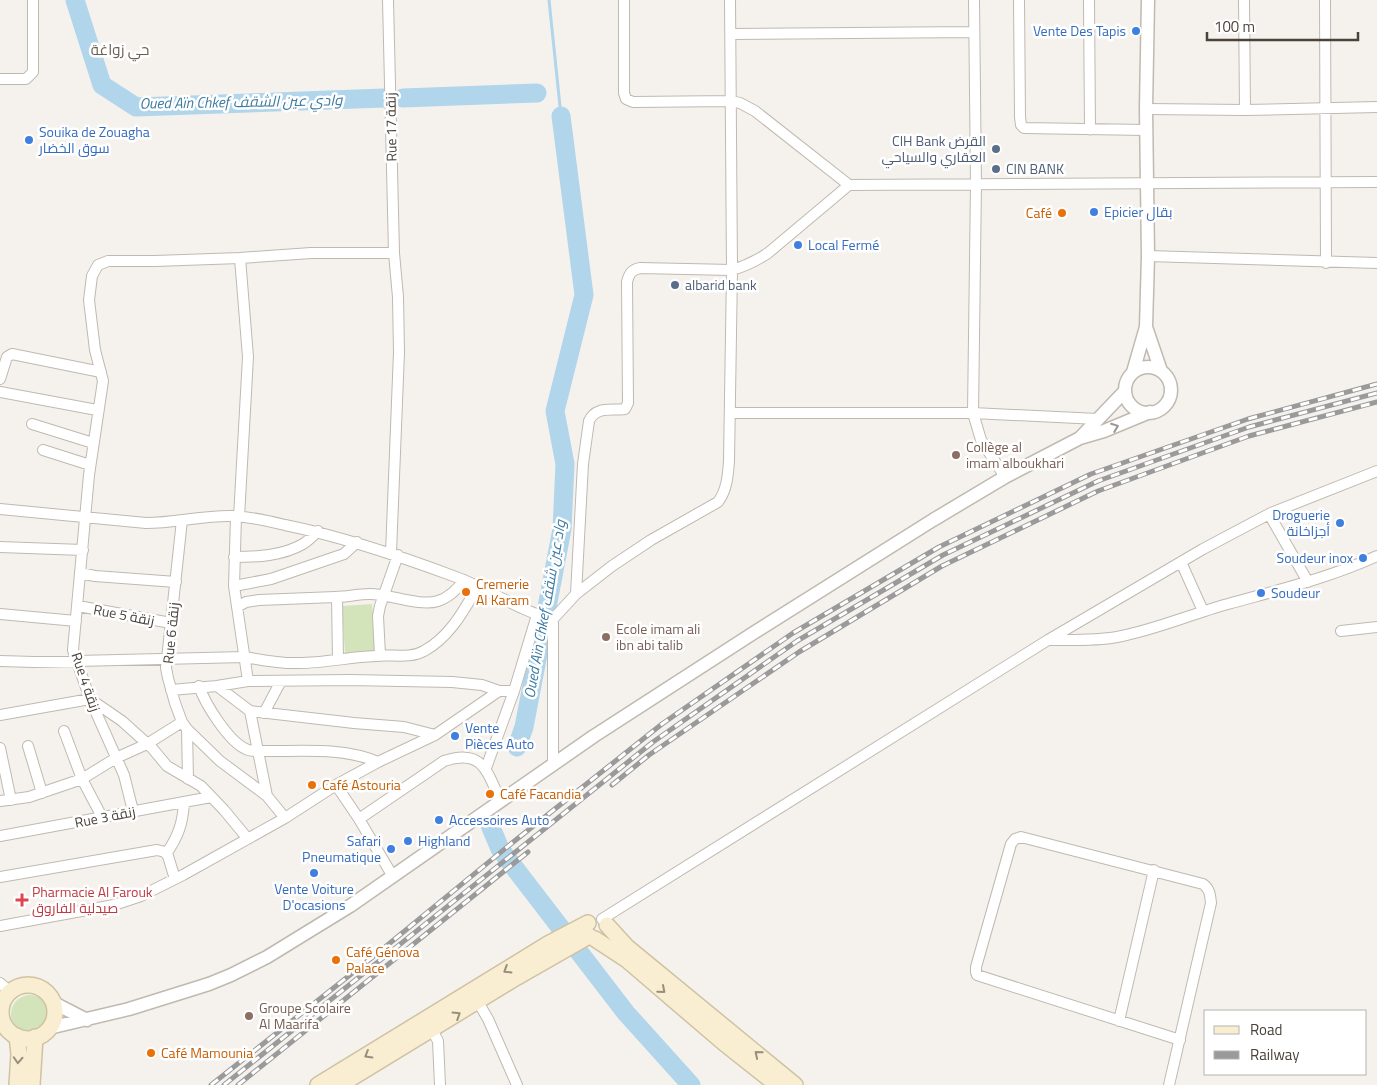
<svg xmlns="http://www.w3.org/2000/svg" width="1377" height="1085" viewBox="0 0 1377 1085" font-family="'Titillium Web',Cairo,sans-serif">
  <style>
    .green { fill: #d3e4bb }
    .lines { fill: none; stroke-linecap: round; stroke-linejoin: round }
    .stream { stroke: #b1d5ea; stroke-width: 3 }
    .river { stroke: #b1d5ea; stroke-width: 19 }
    .minor-casing { stroke: #c0b9b0; stroke-width: 12 }
    .tertiary-casing { stroke: #c0b9b0; stroke-width: 15 }
    .secondary-casing { stroke: #cfc2a2; stroke-width: 18 }
    .minor { stroke: #fff; stroke-width: 10 }
    .tertiary { stroke: #fff; stroke-width: 12 }
    .secondary { stroke: #f9eed2; stroke-width: 15 }
    .rail-casing { stroke: #9a9a9a; stroke-width: 5 }
    .rail { stroke: #fff; stroke-width: 3; stroke-dasharray: 9; stroke-linecap: butt }
    .oneway { stroke: #9b9893 }
    .oneway2 { stroke: #98907f }
    .shop-dot { fill: #3f7fe0; stroke: #fff; stroke-width: 2 }
    .service-dot { fill: #5c6f8a; stroke: #fff; stroke-width: 2 }
    .food-dot { fill: #e8710a; stroke: #fff; stroke-width: 2 }
    .education-dot { fill: #8d6e63; stroke: #fff; stroke-width: 2 }
    .health-dot { fill: #e0444e; stroke: #fff; stroke-width: 2 }
    .labels { text-anchor: middle; stroke-width: 5; stroke-linejoin: round; paint-order: stroke }
    .shop-label { font-size: 14px; fill: #366cbe; stroke: #fff; text-anchor: start }
    .street-label { font-size: 14px; fill: #49433b; stroke: #fff }
    .service-label { font-size: 14px; fill: #4e5e75; stroke: #fff; text-anchor: start }
    .food-label { font-size: 14px; fill: #c56008; stroke: #fff; text-anchor: start }
    .education-label { font-size: 14px; fill: #785e54; stroke: #fff; text-anchor: start }
    .health-label { font-size: 14px; fill: #be3a42; stroke: #fff; text-anchor: start }
    .neighbourhood-label { font-size: 15px; fill: #6b6053; stroke: #fff }
    .water-label { font-size: 15px; font-style: italic; fill: #3c7ba2; stroke: #fff }
  </style>
  <rect width="100%" height="100%" fill="#f5f2ed"/>
  <path class="green" d="M372,604L376,652L345,654L342,606Z
    M11 1014a19 19 0 1 1 38 0a19 19 0 1 1-38 0Z"/>
  <g class="lines">
    <path class="stream" d="M549,0L561,116"/>
    <path class="river" d="M75,0L102,85L136,107L384,98
      M403,98L537,93
      M517,747L524,727L562,529L565,464L555,411L584,295L561,116
      M490,825L500,849L626,1013L691,1085"/>
    <defs>
      <path id="minor" d="M388,0L394,253
        M624,0V93L626,99L633,102L731,101L740,103L755,111L849,185L1377,182
        M974,0L976,184L973,413L981,440L1005,477
        M1019,0L1020,117L1021,125L1024,128L1146,130
        M1089,0L1090,130
        M1244,0L1245,110
        M1325,0L1326,263
        M731,34L974,32
        M0,79H26L33,72V0
        M1146,109L1245,110L1377,107
        M1148,256L1377,263
        M0,379L7,357L12,354L101,372
        M0,392L97,410
        M730,413H973L1098,419
        M32,424L93,443
        M43,450L90,465
        M0,509L146,523C175,523 204,515 233,516C250,517 269,521 285,525C344,537 400,556 456,577C489,589 519,611 553,619
        M1269,514L1308,582
        M236,516L234,586L248,681
        M239,517L248,357L240,258L311,253H394L398,297L399,352L391,553
        M182,520L166,668L168,678L175,703L182,722L187,729L220,761L267,796L285,818
        M0,547L83,550
        M234,557C257,557 282,556 303,544C308,541 313,536 318,531
        M1181,562L1203,611
        M80,573L95,576L176,582
        M234,586L271,579L344,554L357,542
        M576,594L583,464L589,421C596,406 610,411 625,409L628,403L627,282C629,274 631,270 640,268L732,270C746,266 756,261 768,253L849,185
        M337,597L338,659
        M78,606L171,623
        M237,607L246,602L259,600C284,599 310,598 335,597C347,597 358,594 370,594C390,594 420,607 438,601C448,598 458,589 464,580
        M0,614L76,621
        M1341,631L1377,627
        M1048,640C1071,640 1095,641 1117,637C1155,630 1191,614 1228,604C1278,590 1329,578 1377,556
        M380,655L378,616L380,606L398,555
        M0,661L34,662L245,657C263,660 281,664 299,663C324,663 350,657 375,656C391,654 410,659 424,651C450,637 464,610 478,586
        M199,686C205,704 229,742 246,749C249,751 254,751 258,751C297,752 341,746 378,762
        M217,686L250,711L354,723L404,727L435,735
        M171,690L217,686L248,681L350,680L452,682L482,685L499,691H514
        M250,711L267,796
        M264,713L281,681
        M0,715L90,699L122,721L152,748L167,766L201,786L224,810L248,839
        M187,729L188,779
        M64,731L82,779L102,817
        M28,746L42,793
        M0,748L11,800
        M553,764V619L576,594L612,566L651,540L718,502C727,490 728,475 729,461L732,270L730,0
        M486,768L514,691L537,615
        M336,785L359,819
        M0,801L29,797L82,779L116,758L147,744L182,722
        M133,811L124,775L90,699L73,650L89,475L103,381L95,350L89,300L92,276L98,265L108,261H155L240,258
        M0,836L211,797
        M166,854C178,837 183,823 184,802
        M392,875L359,819L444,761C482,748 487,771 500,800
        M0,877L157,850L165,852L168,856L175,879
        M602,919L1048,640L1203,549L1271,513L1377,471
        M0,926L114,905L141,896L183,875L285,818L336,785L378,762L435,735L499,691
        M0,983L10,992
        M478,1002L488,1019L517,1085
        M1119,1021L1154,870
        M432,1030L438,1041L440,1085
        M1169,1085L1211,903C1210,895 1210,889 1203,884L1021,837L1015,839L1011,844L976,967V972L977,975L1180,1040"/>
      <path id="tertiary" d="M1146,327L1161,371
        M1125 390a23 23 0 1 1 46 0a23 23 0 1 1-46 0Z
        M1133,372L1146,327L1148,256L1146,109L1148,0
        M1080,438L1125,391
        M54,1003L87,1020
        M49,1028L129,1009L209,984L231,975L267,957L350,906L594,736L755,632L933,520L1005,477L1080,438L1104,431L1150,412"/>
      <path id="secondary" d="M607,925L627,947L795,1085
        M595,939L627,960L724,1043L777,1085
        M1 1012a27 27 0 1 1 54 0a27 27 0 1 1-54 0Z
        M17,1085L19,1054L17,1036
        M32,1085L35,1037
        M318,1085L548,944L588,923
        M340,1085L512,980L589,936"/>
    </defs>
    <use href="#minor" class="minor-casing"/>
    <use href="#tertiary" class="tertiary-casing"/>
    <use href="#secondary" class="secondary-casing"/>
    <use href="#minor" class="minor"/>
    <use href="#tertiary" class="tertiary"/>
    <use href="#secondary" class="secondary"/>
    <defs>
      <path id="rail" d="M612,785L649,755L799,652L942,566L1098,491L1249,436L1377,402
        M211,1085L379,952L512,843L662,724L793,633L939,547L1091,474L1248,419L1377,384
        M224,1085L653,742L797,641L943,555L1098,481L1249,427L1377,393
        M238,1085L528,852"/>
    </defs>
    <use href="#rail" class="rail-casing"/>
    <use href="#rail" class="rail"/>
  </g>
  <defs><path id="oneway-chevron" d="M-2-3.5L2.5 0L-2 3.5" fill="none" stroke-width="1.6" stroke-linecap="round" stroke-linejoin="round" transform="scale(1.25)"/></defs>
  <use class="oneway" href="#oneway-chevron" transform="translate(1115 427) rotate(-21)"/>
  <g class="oneway2">
    <use href="#oneway-chevron" transform="translate(507 970) rotate(148)"/>
    <use href="#oneway-chevron" transform="translate(662 990) rotate(41)"/>
    <use href="#oneway-chevron" transform="translate(457 1015) rotate(-32)"/>
    <use href="#oneway-chevron" transform="translate(758 1054) rotate(-140)"/>
    <use href="#oneway-chevron" transform="translate(368 1055) rotate(149)"/>
    <use href="#oneway-chevron" transform="translate(18 1060) rotate(93)"/>
  </g>
  <g class="shop-dot">
    <circle cx="1136" cy="31" r="5"/>
    <circle cx="29" cy="140" r="5"/>
    <circle cx="1094" cy="212" r="5"/>
    <circle cx="798" cy="245" r="5"/>
    <circle cx="1340" cy="523" r="5"/>
    <circle cx="1363" cy="558" r="5"/>
    <circle cx="1261" cy="593" r="5"/>
    <circle cx="455" cy="736" r="5"/>
    <circle cx="439" cy="820" r="5"/>
    <circle cx="408" cy="841" r="5"/>
    <circle cx="391" cy="849" r="5"/>
    <circle cx="314" cy="873" r="5"/>
  </g>
  <g class="service-dot">
    <circle cx="996" cy="149" r="5"/>
    <circle cx="996" cy="169" r="5"/>
    <circle cx="675" cy="285" r="5"/>
  </g>
  <g class="food-dot">
    <circle cx="1062" cy="213" r="5"/>
    <circle cx="466" cy="592" r="5"/>
    <circle cx="312" cy="785" r="5"/>
    <circle cx="490" cy="794" r="5"/>
    <circle cx="336" cy="960" r="5"/>
    <circle cx="151" cy="1053" r="5"/>
  </g>
  <g class="education-dot">
    <circle cx="956" cy="455" r="5"/>
    <circle cx="606" cy="637" r="5"/>
    <circle cx="249" cy="1016" r="5"/>
  </g>
  <path class="health-dot" d="M19.5 892.5h5v5h5v5h-5v5h-5v-5h-5v-5h5z"/>
  <g class="labels">
    <g class="shop-label">
      <text x="1126" y="36" text-anchor="end">Vente Des Tapis</text>
      <text x="39" y="137">Souika de Zouagha<tspan x="39" dy="16">سوق الخضار</tspan></text>
      <text x="1104" y="217">Epicier بقال</text>
      <text x="808" y="250">Local Fermé</text>
      <text x="1330" y="520" text-anchor="end">Droguerie<tspan x="1330" dy="16">أجزاخانة</tspan></text>
      <text x="1353" y="563" text-anchor="end">Soudeur inox</text>
      <text x="1271" y="598">Soudeur</text>
      <text x="465" y="733">Vente<tspan x="465" dy="16">Pièces Auto</tspan></text>
      <text x="449" y="825">Accessoires Auto</text>
      <text x="381" y="846" text-anchor="end">Safari<tspan x="381" dy="16">Pneumatique</tspan></text>
      <text x="418" y="846">Highland</text>
      <text x="314" y="894" text-anchor="middle">Vente Voiture<tspan x="314" dy="16">D'ocasions</tspan></text>
    </g>
    <g class="street-label">
      <text transform="translate(391 127) rotate(-91)" y="5">Rue 17 زنقة</text>
      <text transform="translate(124 615) rotate(11)" y="5">Rue 5 زنقة</text>
      <text transform="translate(171 633) rotate(-84)" y="5">Rue 6 زنقة</text>
      <text transform="translate(86 682) rotate(71)" y="5">Rue 4 زنقة</text>
      <text transform="translate(105 817) rotate(-11)" y="5">Rue 3 زنقة</text>
    </g>
    <g class="service-label">
      <text x="986" y="146" text-anchor="end">CIH Bank القرض<tspan x="986" dy="16">العقاري والسياحي</tspan></text>
      <text x="1006" y="174">CIN BANK</text>
      <text x="685" y="290">albarid bank</text>
    </g>
    <g class="food-label">
      <text x="1052" y="218" text-anchor="end">Café</text>
      <text x="476" y="589">Cremerie<tspan x="476" dy="16">Al Karam</tspan></text>
      <text x="322" y="790">Café Astouria</text>
      <text x="500" y="799">Café Facandia</text>
      <text x="346" y="957">Café Génova<tspan x="346" dy="16">Palace</tspan></text>
      <text x="161" y="1058">Café Mamounia</text>
    </g>
    <g class="education-label">
      <text x="966" y="452">Collège al<tspan x="966" dy="16">imam alboukhari</tspan></text>
      <text x="616" y="634">Ecole imam ali<tspan x="616" dy="16">ibn abi talib</tspan></text>
      <text x="259" y="1013">Groupe Scolaire<tspan x="259" dy="16">Al Maarifa</tspan></text>
    </g>
    <g class="health-label">
      <text x="32" y="897">Pharmacie Al Farouk<tspan x="32" dy="16">صيدلية الفاروق</tspan></text>
    </g>
    <g class="neighbourhood-label">
      <text x="120" y="55">حي زواغة</text>
    </g>
    <g class="water-label">
      <text transform="translate(241 102) rotate(-1)" y="5">Oued Aïn Chkef وادي عين الشقف</text>
      <text transform="translate(545 609) rotate(-80)" y="5">Oued Aïn Chkef واد عين شقف</text>
    </g>
  </g>
  <rect x="1204" y="1010" width="162" height="65" fill="#ffffff" stroke="#b6b4b1"/>
  <rect x="1214" y="1026" width="25" height="8" fill="#f9eed2" stroke="#b6b4b1"/>
  <text x="1250" y="1035" font-size="15" fill="#49433b">Road</text>
  <rect x="1214" y="1051" width="25" height="8" fill="#9a9a9a" stroke="#b6b4b1"/>
  <text x="1250" y="1060" font-size="15" fill="#49433b">Railway</text>
  <path d="M1207 32v8h151v-8" fill="none" stroke="#49433b" stroke-width="2.5"/>
  <text x="1214" y="32" font-size="15" fill="#49433b" stroke="#ffffff" stroke-width="4" paint-order="stroke">100 m</text>
</svg>
